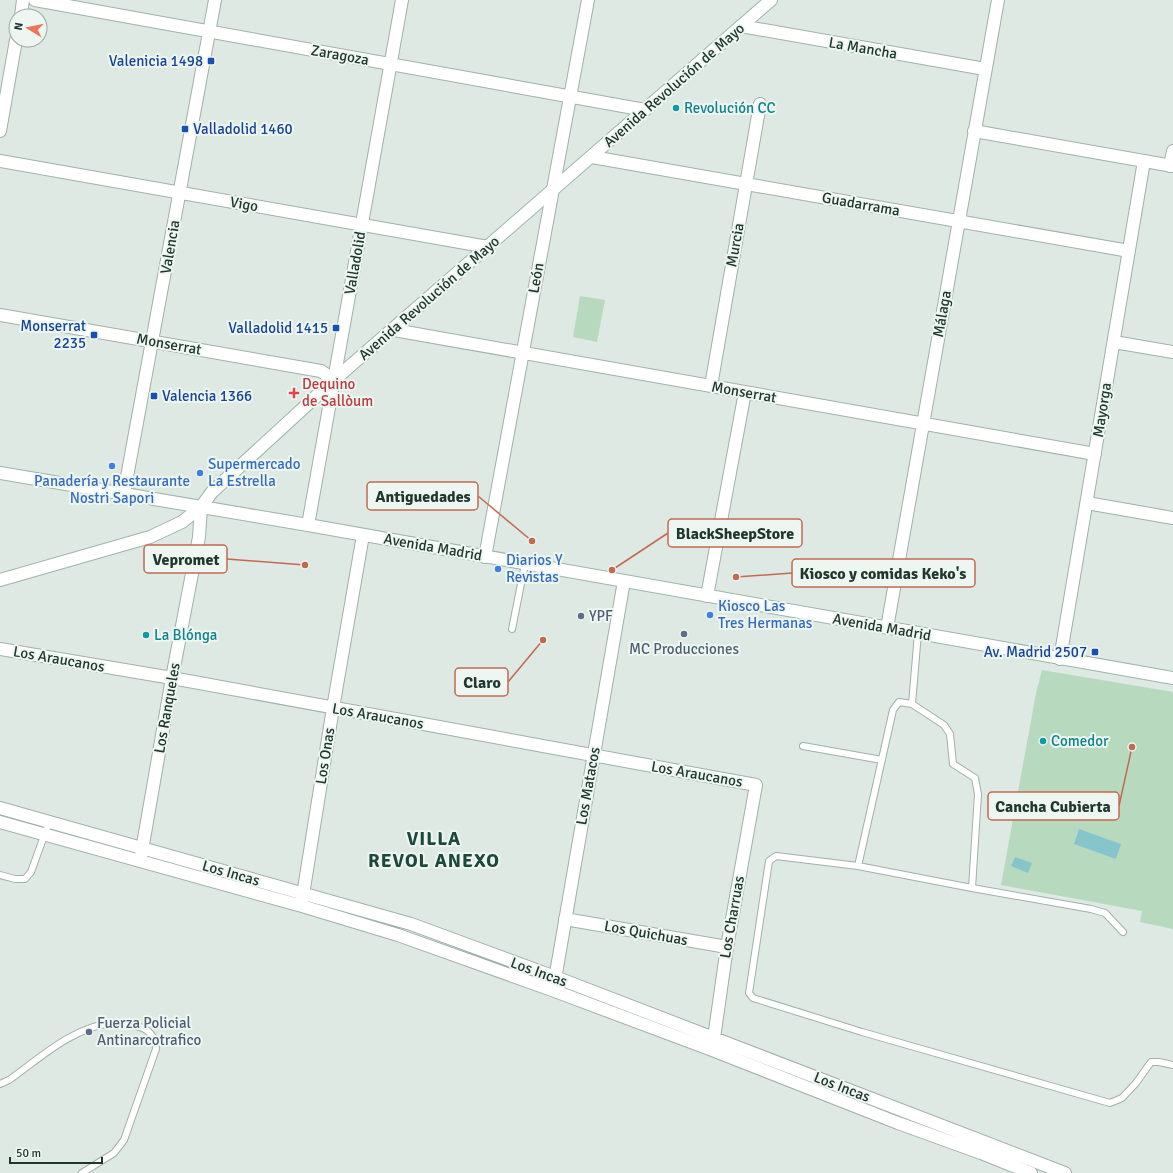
<svg xmlns="http://www.w3.org/2000/svg" width="1173" height="1173" viewBox="0 0 1173 1173" font-family="Signika,sans-serif">
  <style>
    .green { fill: #b7dabf }
    .water { fill: #87c5cd }
    .lines { fill: none; stroke-linecap: round; stroke-linejoin: round }
    .service-casing { stroke: #a1b0aa; stroke-width: 8 }
    .minor-casing { stroke: #a1b0aa; stroke-width: 14 }
    .secondary-casing { stroke: #9db4ab; stroke-width: 14 }
    .service { stroke: #fff; stroke-width: 6 }
    .minor { stroke: #fff; stroke-width: 12 }
    .secondary { stroke: #fff; stroke-width: 12 }
    .transit-dot { fill: #1a4fb4; stroke: #eef6f1; stroke-width: 1.5 }
    .culture-dot { fill: #0f9aa8; stroke: #eef6f1; stroke-width: 1.5 }
    .health-dot { fill: #e0444e; stroke: #eef6f1; stroke-width: 1.5 }
    .shop-dot { fill: #3f7fe0; stroke: #eef6f1; stroke-width: 1.5 }
    .service-dot { fill: #5c6f8a; stroke: #eef6f1; stroke-width: 1.5 }
    .labels { text-anchor: middle; stroke-width: 4; stroke-linejoin: round; paint-order: stroke }
    .street-label { font-size: 15px; fill: #203730; stroke: #eef6f1 }
    .transit-label { font-size: 15px; fill: #164399; stroke: #eef6f1; text-anchor: end }
    .culture-label { font-size: 15px; fill: #0d838f; stroke: #eef6f1; text-anchor: start }
    .health-label { font-size: 15px; fill: #be3a42; stroke: #eef6f1; text-anchor: start }
    .shop-label { font-size: 15px; fill: #366cbe; stroke: #eef6f1; text-anchor: start }
    .service-label { font-size: 15px; fill: #4e5e75; stroke: #eef6f1; text-anchor: start }
    .district-label { font-size: 19px; font-weight: bold; letter-spacing: 1px; fill: #1d483c; stroke: #eef6f1 }
    .leader { fill: none; stroke: #c36950; stroke-width: 1.5 }
    .callout-dot { fill: #c36950; stroke: #eef6f1; stroke-width: 1.5 }
    .callout { fill: #eef6f1; stroke: #c36950; stroke-width: 1.5 }
    .callout-label { font-size: 16px; text-anchor: middle; font-weight: bold; fill: #203730 }
  </style>
  <rect width="100%" height="100%" fill="#dee9e3"/>
  <path class="green" d="M580,296L605,300L597,342L573,337Z
    M1042,670L1173,692V929L1140,922L1142,911L1001,885L1036,693Z"/>
  <path class="water" d="M1079,829L1121,844L1116,859L1074,844Z
    M1015,857L1032,863L1028,873L1011,866Z"/>
  <g class="lines">
    <defs>
      <path id="service" d="M512,629L525,564
        M912,704L918,633
        M803,746L882,760
        M858,866L972,888L1091,909L1105,913L1123,932
        M0,875L15,879H25L31,872L49,822
        M972,888L978,794L975,778L953,764L950,734L944,725L912,704L899,702L893,710L858,866L776,856L769,861L749,993L753,998L862,1032L1110,1103L1122,1098L1136,1083L1151,1062H1159L1173,1065
        M0,1084L9,1080C40,1058 73,1027 112,1023C120,1022 129,1024 136,1026C148,1028 156,1037 156,1049L124,1140L114,1153L82,1173"/>
      <path id="minor" d="M35,0L645,110
        M21,16L23,0
        M741,26L985,69
        M0,131L16,40
        M974,131L1173,166
        M592,157L1129,251
        M0,161L488,247
        M1170,166L1173,151
        M0,315L321,371L334,380
        M394,330L1095,454
        M1114,342L1173,352
        M711,386L760,104
        M124,493L215,0
        M1087,503L1173,518
        M308,525L402,0
        M485,557L588,0
        M707,596L745,392
        M887,628L998,0
        M0,649L172,678L756,785L727,947L713,1045
        M1060,659L1144,161
        M0,808L411,924L555,977L1065,1173
        M0,822L302,906L398,935L552,990L712,1050L898,1123L981,1153L1031,1173
        M141,856L172,678L199,537L201,507
        M302,901L333,708L363,535
        M565,919L727,947
        M554,985L624,581"/>
      <path id="secondary" d="M0,473L308,525L1173,678
        M0,580L150,537L182,522L201,507L212,492L334,380L771,0"/>
    </defs>
    <use href="#service" class="service-casing"/>
    <use href="#minor" class="minor-casing"/>
    <use href="#secondary" class="secondary-casing"/>
    <use href="#service" class="service"/>
    <use href="#minor" class="minor"/>
    <use href="#secondary" class="secondary"/>
  </g>
  <g class="transit-dot">
    <rect x="207" y="57" width="8" height="8" rx="2"/>
    <rect x="181" y="125" width="8" height="8" rx="2"/>
    <rect x="332" y="324" width="8" height="8" rx="2"/>
    <rect x="90" y="331" width="8" height="8" rx="2"/>
    <rect x="150" y="392" width="8" height="8" rx="2"/>
    <rect x="1091" y="648" width="8" height="8" rx="2"/>
  </g>
  <g class="culture-dot">
    <circle cx="676" cy="108" r="4"/>
    <circle cx="146" cy="635" r="4"/>
    <circle cx="1043" cy="741" r="4"/>
  </g>
  <path class="health-dot" d="M292 387h4v4h4v4h-4v4h-4v-4h-4v-4h4z"/>
  <g class="shop-dot">
    <circle cx="112" cy="466" r="4"/>
    <circle cx="200" cy="473" r="4"/>
    <circle cx="498" cy="569" r="4"/>
    <circle cx="710" cy="615" r="4"/>
  </g>
  <g class="service-dot">
    <circle cx="581" cy="616" r="4"/>
    <circle cx="684" cy="634" r="4"/>
    <circle cx="89" cy="1032" r="4"/>
  </g>
  <g class="labels">
    <g class="street-label">
      <text transform="translate(863 48) rotate(10)" y="5">La Mancha</text>
      <text transform="translate(340 55) rotate(10)" y="5">Zaragoza</text>
      <text transform="translate(674 85) rotate(-41)" y="5">Avenida Revolución de Mayo</text>
      <text transform="translate(244 204) rotate(10)" y="5">Vigo</text>
      <text transform="translate(861 204) rotate(10)" y="5">Guadarrama</text>
      <text transform="translate(735 245) rotate(-80)" y="5">Murcia</text>
      <text transform="translate(170 247) rotate(-80)" y="5">Valencia</text>
      <text transform="translate(355 263) rotate(-80)" y="5">Valladolid</text>
      <text transform="translate(536 278) rotate(-80)" y="5">León</text>
      <text transform="translate(429 298) rotate(-41)" y="5">Avenida Revolución de Mayo</text>
      <text transform="translate(942 314) rotate(-80)" y="5">Málaga</text>
      <text transform="translate(169 344) rotate(10)" y="5">Monserrat</text>
      <text transform="translate(744 392) rotate(10)" y="5">Monserrat</text>
      <text transform="translate(1102 410) rotate(-81)" y="5">Mayorga</text>
      <text transform="translate(433 547) rotate(10)" y="5">Avenida Madrid</text>
      <text transform="translate(882 627) rotate(10)" y="5">Avenida Madrid</text>
      <text transform="translate(59 659) rotate(10)" y="5">Los Araucanos</text>
      <text transform="translate(167 708) rotate(-80)" y="5">Los Ranqueles</text>
      <text transform="translate(378 716) rotate(10)" y="5">Los Araucanos</text>
      <text transform="translate(325 756) rotate(-81)" y="5">Los Onas</text>
      <text transform="translate(697 774) rotate(10)" y="5">Los Araucanos</text>
      <text transform="translate(588 786) rotate(-80)" y="5">Los Matacos</text>
      <text transform="translate(231 873) rotate(16)" y="5">Los Incas</text>
      <text transform="translate(732 917) rotate(-80)" y="5">Los Charruas</text>
      <text transform="translate(646 933) rotate(10)" y="5">Los Quichuas</text>
      <text transform="translate(539 972) rotate(20)" y="5">Los Incas</text>
      <text transform="translate(842 1087) rotate(21)" y="5">Los Incas</text>
    </g>
    <g class="transit-label">
      <text x="203" y="66">Valenicia 1498</text>
      <text x="193" y="134" text-anchor="start">Valladolid 1460</text>
      <text x="86" y="331">Monserrat<tspan x="86" dy="17">2235</tspan></text>
      <text x="328" y="333">Valladolid 1415</text>
      <text x="162" y="401" text-anchor="start">Valencia 1366</text>
      <text x="1087" y="657">Av. Madrid 2507</text>
    </g>
    <g class="culture-label">
      <text x="684" y="113">Revolución CC</text>
      <text x="154" y="640">La Blónga</text>
      <text x="1051" y="746">Comedor</text>
    </g>
    <g class="health-label">
      <text x="302" y="389">Dequino<tspan x="302" dy="17">de Sallòum</tspan></text>
    </g>
    <g class="shop-label">
      <text x="208" y="469">Supermercado<tspan x="208" dy="17">La Estrella</tspan></text>
      <text x="112" y="486" text-anchor="middle">Panadería y Restaurante<tspan x="112" dy="17">Nostri Sapori</tspan></text>
      <text x="506" y="565">Diarios Y<tspan x="506" dy="17">Revistas</tspan></text>
      <text x="718" y="611">Kiosco Las<tspan x="718" dy="17">Tres Hermanas</tspan></text>
    </g>
    <g class="service-label">
      <text x="589" y="621">YPF</text>
      <text x="684" y="654" text-anchor="middle">MC Producciones</text>
      <text x="97" y="1028">Fuerza Policial<tspan x="97" dy="17">Antinarcotrafico</tspan></text>
    </g>
    <g class="district-label">
      <text x="434" y="845">VILLA<tspan x="434" dy="22">REVOL ANEXO</tspan></text>
    </g>
  </g>
  <path class="leader" d="M532 541L478 496M612 570L668 533M305 565L227 559M736 577L792 573M543 640L508 682M1132 747L1119 806"/>
  <g class="callout-dot">
    <circle cx="532" cy="541" r="4"/>
    <circle cx="612" cy="570" r="4"/>
    <circle cx="305" cy="565" r="4"/>
    <circle cx="736" cy="577" r="4"/>
    <circle cx="543" cy="640" r="4"/>
    <circle cx="1132" cy="747" r="4"/>
  </g>
  <g class="callout">
    <rect x="367" y="482" width="111" height="28" rx="4"/>
    <rect x="668" y="519" width="134" height="28" rx="4"/>
    <rect x="144" y="545" width="83" height="28" rx="4"/>
    <rect x="792" y="559" width="183" height="28" rx="4"/>
    <rect x="455" y="668" width="53" height="28" rx="4"/>
    <rect x="988" y="792" width="131" height="28" rx="4"/>
  </g>
  <g class="callout-label">
    <text x="423" y="502">Antiguedades</text>
    <text x="735" y="539">BlackSheepStore</text>
    <text x="186" y="565">Vepromet</text>
    <text x="883" y="579">Kiosco y comidas Keko's</text>
    <text x="482" y="688">Claro</text>
    <text x="1053" y="812">Cancha Cubierta</text>
  </g>
  <g transform="translate(28 28) rotate(280)"><circle r="19" fill="#eef6f1" stroke="#9caaa4"/>
  <path d="M0-3L7 15L0 10L-7 15Z" fill="#ec7658"/>
  <text y="-6" font-size="11" font-weight="bold" text-anchor="middle" fill="#203730">N</text>
  </g>
  <path d="M10 1157v6h92v-6" fill="none" stroke="#203730" stroke-width="2"/>
  <text x="16" y="1157" font-size="12" fill="#203730" stroke="#eef6f1" stroke-width="3" paint-order="stroke">50 m</text>
</svg>
